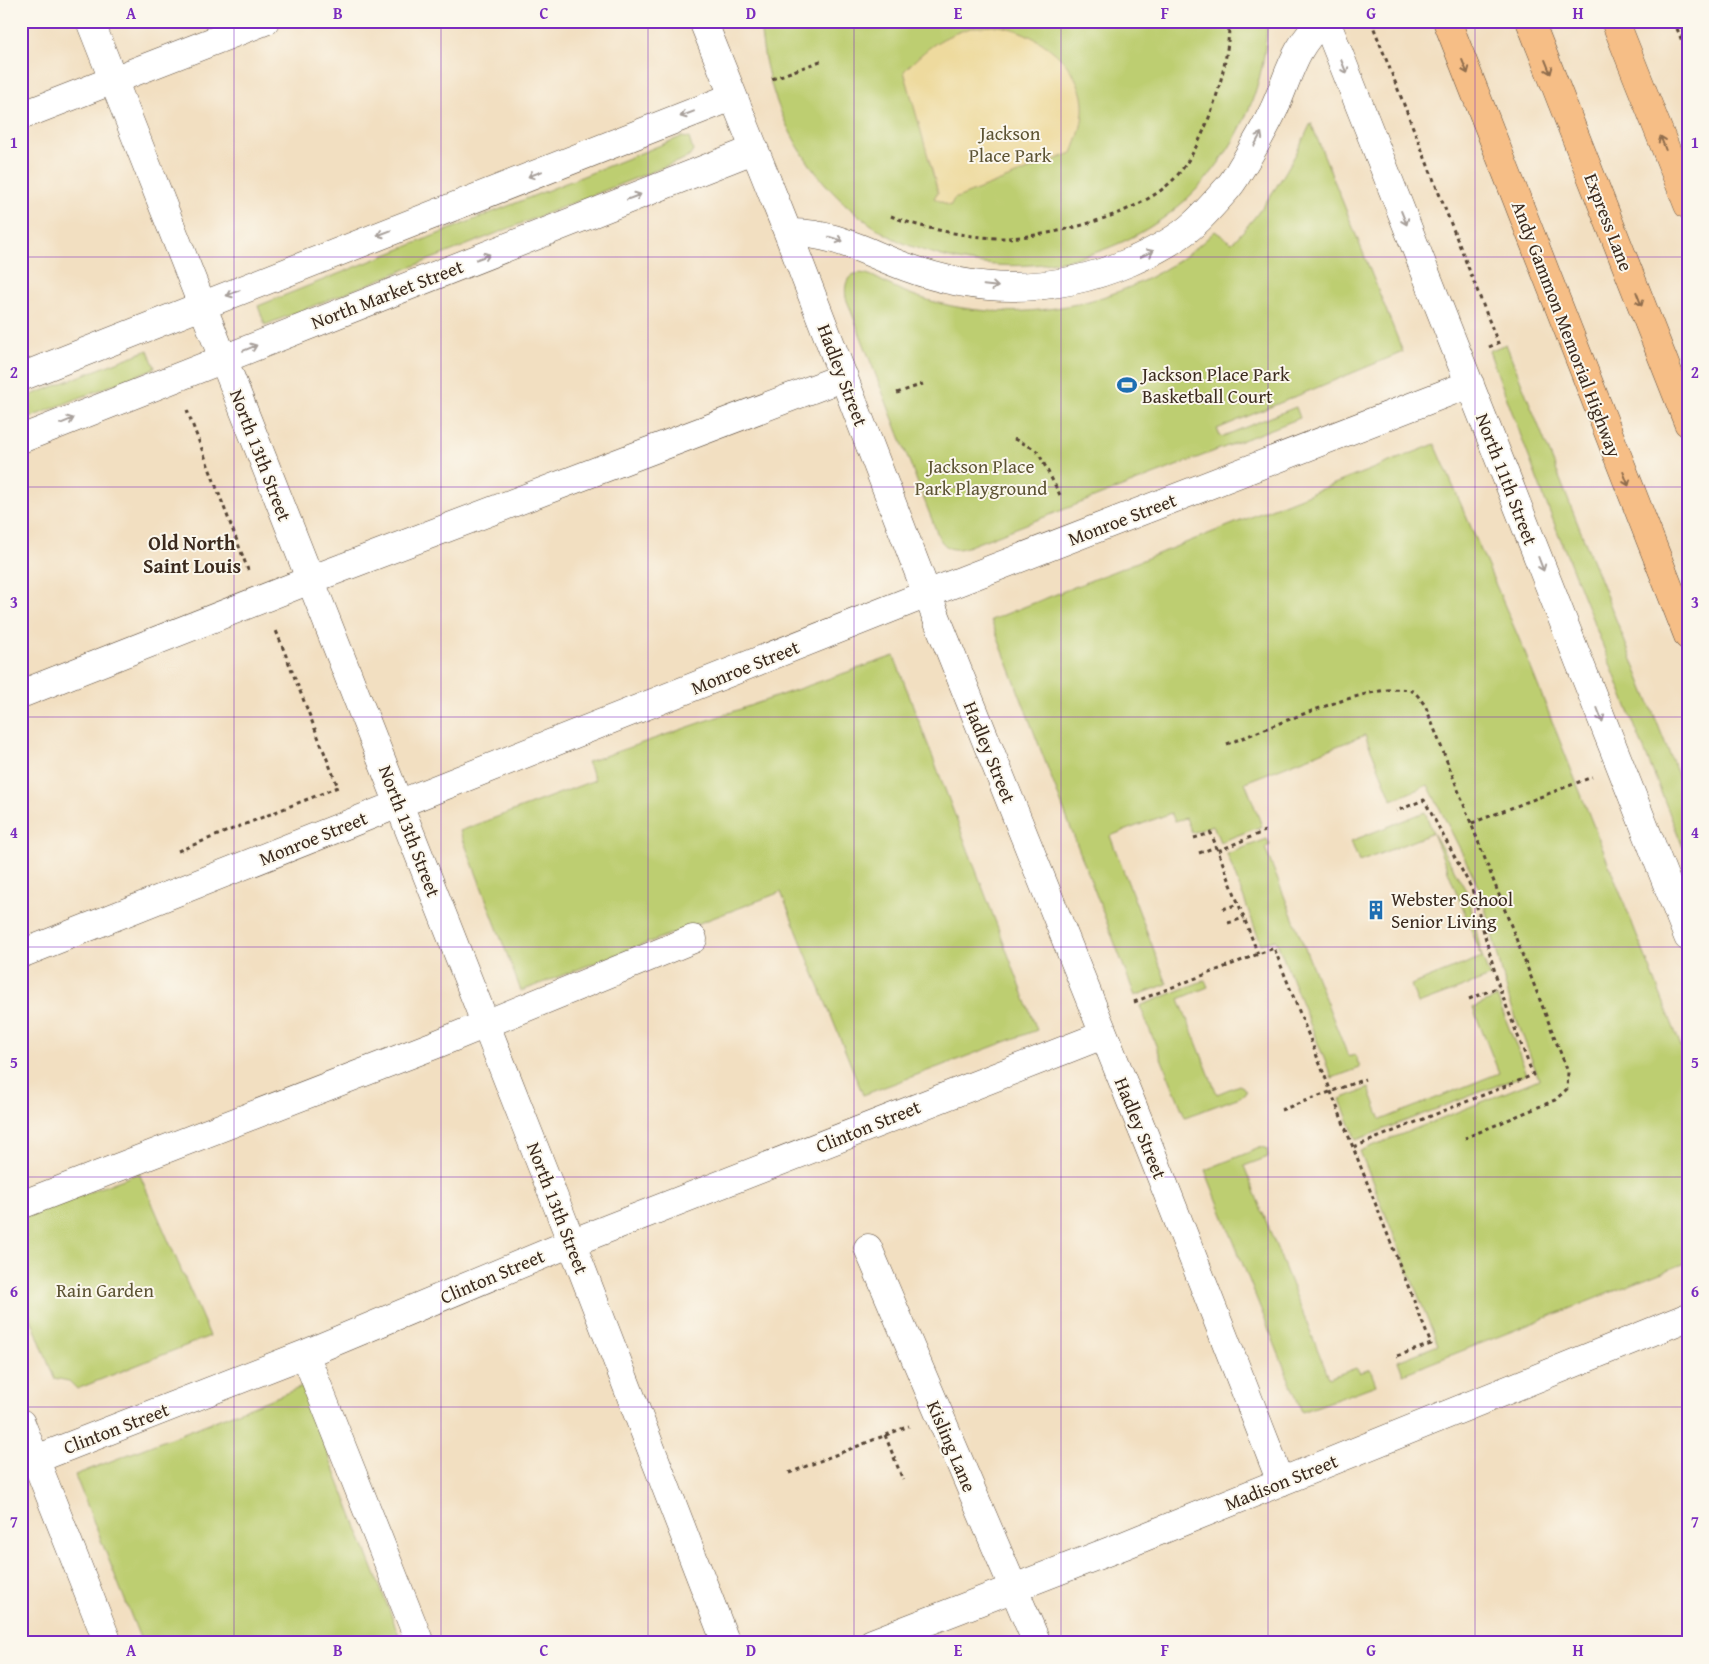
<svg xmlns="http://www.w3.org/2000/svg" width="1709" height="1664" viewBox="0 0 1709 1664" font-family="'Gentium Book Plus',serif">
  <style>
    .green { fill: #bdce71; stroke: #7c7c48 }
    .sand { fill: #eeda9e; stroke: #94825e }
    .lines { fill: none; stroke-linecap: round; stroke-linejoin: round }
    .minor-casing { stroke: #564536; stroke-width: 29 }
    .highway-casing { stroke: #564536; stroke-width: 29 }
    .path { stroke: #564536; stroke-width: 3; stroke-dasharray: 4 4; stroke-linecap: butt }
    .minor { stroke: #fff; stroke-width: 28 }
    .highway { stroke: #f6be86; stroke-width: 28 }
    .oneway { stroke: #a79f9a }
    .oneway2 { stroke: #8f6d4d }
    .grid { fill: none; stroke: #7b2cbf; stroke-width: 1; stroke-opacity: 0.55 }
    .labels { text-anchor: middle; stroke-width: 4; stroke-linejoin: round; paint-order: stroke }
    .park-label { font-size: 19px; fill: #5c5333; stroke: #fbf7ec }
    .street-label { font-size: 19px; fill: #3b2a1e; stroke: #fbf7ec }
    .poi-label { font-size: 19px; fill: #3b2a1e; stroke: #fbf7ec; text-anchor: start }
    .neighbourhood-label { font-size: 20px; font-weight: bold; fill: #3b2a1e; stroke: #fbf7ec }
    .neatline { fill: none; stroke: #7b2cbf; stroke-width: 2 }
    .grid-label { font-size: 16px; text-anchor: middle; font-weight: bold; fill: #7b2cbf }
  </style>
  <rect width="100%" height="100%" fill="#fbf7ec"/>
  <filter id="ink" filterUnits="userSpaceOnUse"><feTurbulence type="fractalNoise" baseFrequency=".02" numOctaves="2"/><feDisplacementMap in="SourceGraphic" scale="10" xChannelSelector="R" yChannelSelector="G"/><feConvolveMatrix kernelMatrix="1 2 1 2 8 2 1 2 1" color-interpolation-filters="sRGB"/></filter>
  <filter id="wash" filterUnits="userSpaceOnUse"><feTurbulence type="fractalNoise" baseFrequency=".0096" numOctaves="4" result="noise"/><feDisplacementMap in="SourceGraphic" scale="20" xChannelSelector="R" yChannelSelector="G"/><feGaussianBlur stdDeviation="1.12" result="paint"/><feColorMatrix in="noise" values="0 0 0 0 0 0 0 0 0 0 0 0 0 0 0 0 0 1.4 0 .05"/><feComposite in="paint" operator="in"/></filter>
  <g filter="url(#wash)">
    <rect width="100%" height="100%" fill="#f2dfc1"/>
    <path class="green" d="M760,21H1267C1266,73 1249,122 1218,164C1155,250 1044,284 942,256C925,251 907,246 891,237C811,192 766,111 760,21Z
      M1311,123L1403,352L1217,429L1221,437L1296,407L1300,418L967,547C954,551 947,550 939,538L846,298C842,272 859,268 878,279C983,338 1130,314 1215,231L1232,243C1265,209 1291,167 1311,123Z
      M681,137L689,138L693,151L689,157L265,325L258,306Z
      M1506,344L1688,800V860L1545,500L1489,351Z
      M148,350L155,368L21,421V399Z
      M1435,444L1523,648L1688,1064V1262L1403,1374L1398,1361L1438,1345L1360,1151L1539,1079L1510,1002L1480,889L1428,785L1392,800L1365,735L1245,782L1262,826L1220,842L1213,825L1192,833L1186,818L1175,821L1171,813L1110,836L1167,984L1135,996L991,620Z
      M894,656L1037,1030L863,1095L781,892L521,991L460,831L595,780L587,762Z
      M1425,812L1433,833L1468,894L1482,957L1490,977L1418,1004L1411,985L1482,957L1433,833L1359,862L1351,841Z
      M1267,839L1270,845L1265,848L1348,1056L1355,1054L1360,1068L1332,1078L1276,940L1261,944L1227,854Z
      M1205,980L1208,987L1179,999L1217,1094L1239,1085L1243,1087L1246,1092L1240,1097L1185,1117L1140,1006Z
      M1497,997L1527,1074L1356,1140L1340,1099L1369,1088L1381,1120L1499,1073L1473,1008Z
      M1262,1147L1267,1149L1268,1157L1244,1166L1329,1378L1356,1368L1360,1373L1370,1369L1376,1385L1302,1412L1205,1170Z
      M139,1173L210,1336L77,1389L69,1381L54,1378L21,1293V1218Z
      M302,1387L402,1643H142L75,1475Z"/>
    <path class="sand" d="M974,27C984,27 995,25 1005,27C1040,35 1080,65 1083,104C1084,122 1078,138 1072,153L954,199L950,206L934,198L938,192L904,71C929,46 940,37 974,27Z"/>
  </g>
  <g filter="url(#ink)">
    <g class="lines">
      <defs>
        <path id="minor" d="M90,21L557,1205L726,1643
          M703,21L788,233L927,594L1152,1154L1281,1482
          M1326,21L1688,937
          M21,116L265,21
          M788,233C832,231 867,253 906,267C981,295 1057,293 1130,262C1153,252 1177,240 1195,223C1206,213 1216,201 1226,190C1233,183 1238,173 1243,165C1254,147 1265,128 1274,109C1290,74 1293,48 1323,21
          M21,377L732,97
          M21,439L753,150
          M21,694L310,580L844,377
          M21,954L927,594L1470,384
          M21,1205L437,1044L693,939
          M868,1248L1037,1643
          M305,1354L420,1643
          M21,1423L108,1643
          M21,1465L305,1354L571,1243L1103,1035
          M872,1643L1125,1545L1688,1317"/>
        <path id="highway" d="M1447,21L1688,636
          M1530,21L1688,423
          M1615,21L1688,205"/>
      </defs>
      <use href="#minor" class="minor-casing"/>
      <use href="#highway" class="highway-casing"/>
      <path class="path" d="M1371,21L1498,343L1489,347
        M1674,21L1688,56
        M772,79L823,60
        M891,216C919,228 975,239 1006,238C1055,236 1138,215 1173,180C1205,148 1230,66 1229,21
        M897,393L923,384
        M187,410L248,570
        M1014,439L1035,449L1039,454L1060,495
        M1227,744C1265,730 1377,679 1412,691C1417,693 1421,701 1425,705L1568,1072L1567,1089L1555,1100L1465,1138
        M1472,823L1592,777
        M1194,838L1211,833L1258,954
        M178,851L338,787L275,628
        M1218,851L1265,831
        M1199,853L1216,847
        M1223,909L1238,904
        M1228,923L1244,918
        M1469,999L1499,987
        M1134,1002L1274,948L1431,1344L1397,1356
        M1281,1110L1365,1079
        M1354,1147L1533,1075L1499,987L1472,889L1424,800L1396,811
        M885,1435L903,1480
        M789,1473L909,1426"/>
      <use href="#minor" class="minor"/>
      <use href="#highway" class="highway"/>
    </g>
    <defs><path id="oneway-shaft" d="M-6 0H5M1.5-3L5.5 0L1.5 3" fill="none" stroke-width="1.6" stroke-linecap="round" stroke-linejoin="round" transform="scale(1.25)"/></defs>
    <g class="oneway">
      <use href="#oneway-shaft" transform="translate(1344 67) rotate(68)"/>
      <use href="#oneway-shaft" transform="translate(687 114) rotate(159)"/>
      <use href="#oneway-shaft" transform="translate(1258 139) rotate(-62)"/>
      <use href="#oneway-shaft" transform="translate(535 174) rotate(159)"/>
      <use href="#oneway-shaft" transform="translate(634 197) rotate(-21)"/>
      <use href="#oneway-shaft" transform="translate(1404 218) rotate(68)"/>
      <use href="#oneway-shaft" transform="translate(384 233) rotate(159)"/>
      <use href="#oneway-shaft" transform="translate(836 239) rotate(17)"/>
      <use href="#oneway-shaft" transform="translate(1147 254) rotate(-25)"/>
      <use href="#oneway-shaft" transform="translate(483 257) rotate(-21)"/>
      <use href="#oneway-shaft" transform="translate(991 286) rotate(6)"/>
      <use href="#oneway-shaft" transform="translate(233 293) rotate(158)"/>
      <use href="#oneway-shaft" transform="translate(250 348) rotate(-22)"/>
      <use href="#oneway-shaft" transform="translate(67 421) rotate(-22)"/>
      <use href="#oneway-shaft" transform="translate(1541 564) rotate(69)"/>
      <use href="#oneway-shaft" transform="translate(1600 715) rotate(69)"/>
    </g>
    <g class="oneway2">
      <use href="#oneway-shaft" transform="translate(1465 67) rotate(68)"/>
      <use href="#oneway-shaft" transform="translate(1548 67) rotate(68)"/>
      <use href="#oneway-shaft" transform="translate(1663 143) rotate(-111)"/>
      <use href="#oneway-shaft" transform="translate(1639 299) rotate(69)"/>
      <use href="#oneway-shaft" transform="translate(1626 479) rotate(69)"/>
    </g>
  </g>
  <path class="grid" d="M234,21V1643M441,21V1643M648,21V1643M854,21V1643M1061,21V1643M1268,21V1643M1475,21V1643M21,257H1688M21,487H1688M21,717H1688M21,947H1688M21,1177H1688M21,1407H1688"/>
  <defs>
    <symbol id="stadium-bare" viewBox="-9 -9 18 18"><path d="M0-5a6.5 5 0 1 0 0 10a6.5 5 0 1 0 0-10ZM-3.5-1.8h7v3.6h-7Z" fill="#1f6fb2" stroke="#fbf7ec" stroke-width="2.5" paint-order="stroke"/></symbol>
    <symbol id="building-bare" viewBox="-9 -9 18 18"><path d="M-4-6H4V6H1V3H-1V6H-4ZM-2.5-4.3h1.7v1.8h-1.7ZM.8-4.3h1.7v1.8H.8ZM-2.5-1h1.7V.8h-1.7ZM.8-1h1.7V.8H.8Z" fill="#1f6fb2" stroke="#fbf7ec" stroke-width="2.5" paint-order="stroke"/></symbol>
  </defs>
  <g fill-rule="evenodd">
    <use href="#stadium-bare" x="1113" y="371" width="28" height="28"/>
    <use href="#building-bare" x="1362" y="896" width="28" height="28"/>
  </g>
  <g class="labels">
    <g class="park-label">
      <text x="1010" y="140">Jackson<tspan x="1010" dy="22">Place Park</tspan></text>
      <text x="981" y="473">Jackson Place<tspan x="981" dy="22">Park Playground</tspan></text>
      <text x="105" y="1297">Rain Garden</text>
    </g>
    <g class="street-label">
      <text transform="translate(1609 222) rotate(69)" y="7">Express Lane</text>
      <text transform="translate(387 294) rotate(-21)" y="7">North Market Street</text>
      <text transform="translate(1567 329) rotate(69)" y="7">Andy Gammon Memorial Highway</text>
      <text transform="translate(843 375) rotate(69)" y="7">Hadley Street</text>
      <text transform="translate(261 455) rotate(69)" y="7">North 13th Street</text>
      <text transform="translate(1507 479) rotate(69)" y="7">North 11th Street</text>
      <text transform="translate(1122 519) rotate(-21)" y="7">Monroe Street</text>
      <text transform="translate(745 667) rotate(-22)" y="7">Monroe Street</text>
      <text transform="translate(990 752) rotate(68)" y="7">Hadley Street</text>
      <text transform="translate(410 831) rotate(69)" y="7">North 13th Street</text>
      <text transform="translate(313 838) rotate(-22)" y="7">Monroe Street</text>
      <text transform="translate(868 1126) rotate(-22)" y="7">Clinton Street</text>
      <text transform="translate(1141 1128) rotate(68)" y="7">Hadley Street</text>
      <text transform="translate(558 1208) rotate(69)" y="7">North 13th Street</text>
      <text transform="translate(492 1276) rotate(-23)" y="7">Clinton Street</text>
      <text transform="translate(116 1428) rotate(-21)" y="7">Clinton Street</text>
      <text transform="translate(952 1446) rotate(67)" y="7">Kisling Lane</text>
      <text transform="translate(1281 1482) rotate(-22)" y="7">Madison Street</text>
    </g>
    <g class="poi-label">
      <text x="1142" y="381">Jackson Place Park<tspan x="1142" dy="22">Basketball Court</tspan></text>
      <text x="1391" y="906">Webster School<tspan x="1391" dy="22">Senior Living</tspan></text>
    </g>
    <g class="neighbourhood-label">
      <text x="192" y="550">Old North<tspan x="192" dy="23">Saint Louis</tspan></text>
    </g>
  </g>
  <rect width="1709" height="1664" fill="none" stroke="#fbf7ec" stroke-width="55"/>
  <rect x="28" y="28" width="1654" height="1608" class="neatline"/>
  <g class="grid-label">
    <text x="131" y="19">A</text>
    <text x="338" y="19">B</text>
    <text x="544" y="19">C</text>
    <text x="751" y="19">D</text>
    <text x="958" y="19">E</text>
    <text x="1165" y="19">F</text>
    <text x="1371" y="19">G</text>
    <text x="1578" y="19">H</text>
    <text x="14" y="148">1</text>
    <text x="1695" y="148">1</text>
    <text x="14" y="378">2</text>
    <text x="1695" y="378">2</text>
    <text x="14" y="608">3</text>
    <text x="1695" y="608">3</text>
    <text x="14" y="838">4</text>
    <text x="1695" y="838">4</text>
    <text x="14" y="1068">5</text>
    <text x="1695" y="1068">5</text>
    <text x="14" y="1297">6</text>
    <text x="1695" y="1297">6</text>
    <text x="14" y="1527">7</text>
    <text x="1695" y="1527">7</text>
    <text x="131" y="1656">A</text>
    <text x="338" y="1656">B</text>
    <text x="544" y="1656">C</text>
    <text x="751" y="1656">D</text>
    <text x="958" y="1656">E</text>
    <text x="1165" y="1656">F</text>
    <text x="1371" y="1656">G</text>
    <text x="1578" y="1656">H</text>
  </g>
</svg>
